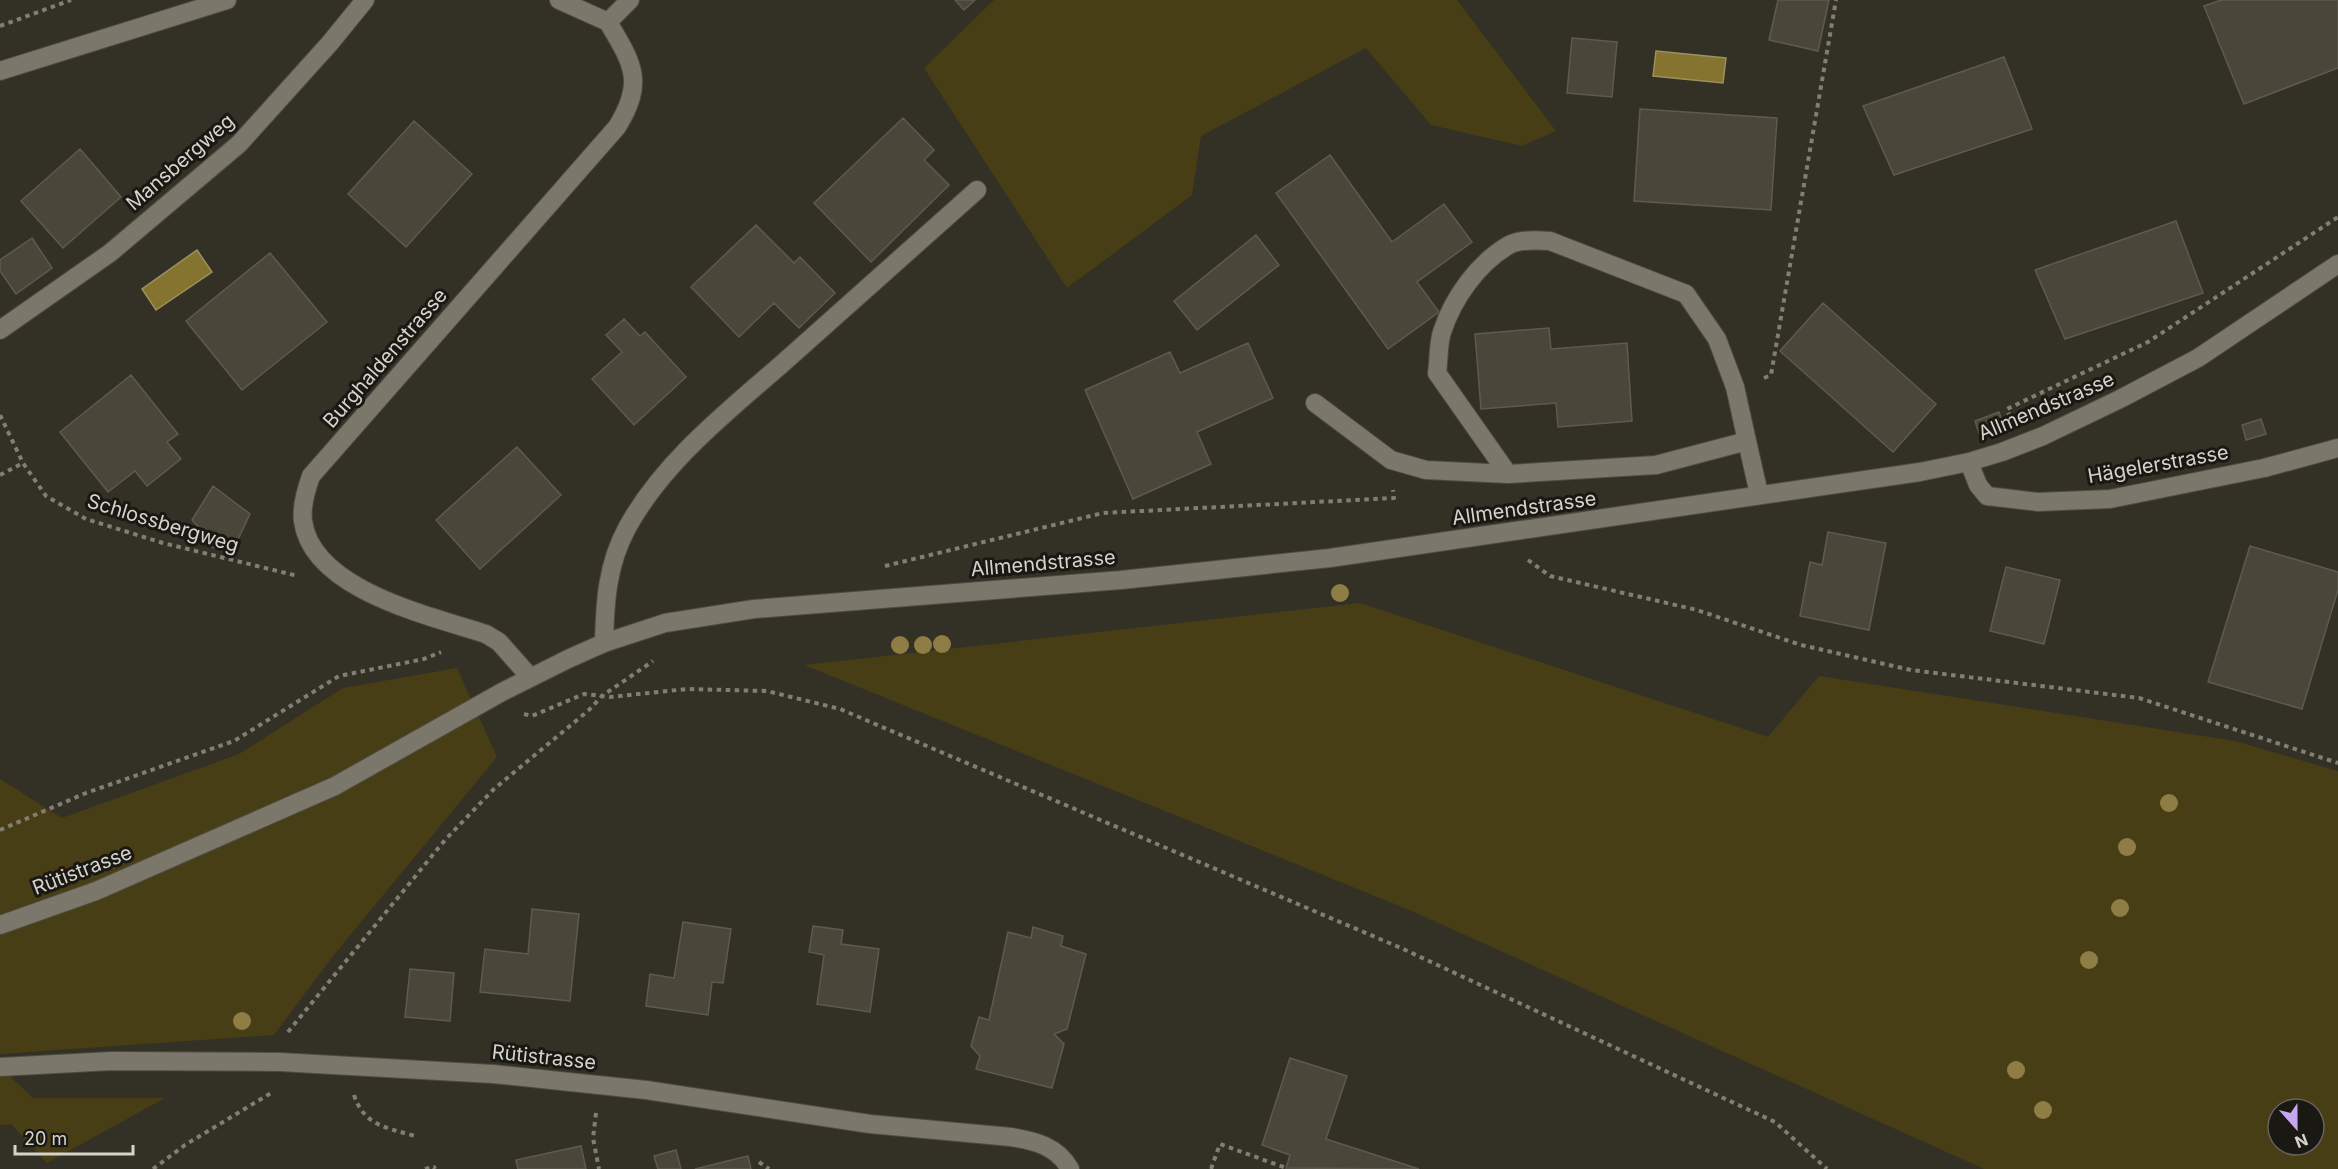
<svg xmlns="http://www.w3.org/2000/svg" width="2338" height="1169" viewBox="0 0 2338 1169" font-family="Inter,sans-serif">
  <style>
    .green { fill: #483e15; fill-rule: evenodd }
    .water { fill: #857330; stroke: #9d905f; stroke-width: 1.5 }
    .building { fill: #4a463a; stroke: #5e5b4e; stroke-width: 1.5 }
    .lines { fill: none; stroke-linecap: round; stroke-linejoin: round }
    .lane-casing { stroke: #4f4c42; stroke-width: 20 }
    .street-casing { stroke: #4f4c42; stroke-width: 20 }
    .path { stroke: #807e75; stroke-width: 4; stroke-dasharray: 4.5 4.5; stroke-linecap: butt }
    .lane { stroke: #7b776a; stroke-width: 18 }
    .street { stroke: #7b776a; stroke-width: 18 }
    .tree { fill: #8e7e45 }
    .labels { text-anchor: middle; stroke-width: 6; stroke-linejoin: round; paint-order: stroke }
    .street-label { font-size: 20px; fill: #d5d3cc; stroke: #1a1813 }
  </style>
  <rect width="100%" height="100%" fill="#333025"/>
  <path class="green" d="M994,0H1457L1556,131L1522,146L1431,125L1366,48L1201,136L1192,195L1067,288L924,68Z
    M1360,603L1768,737L1819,676L2235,741L2338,771V1169H1984L1412,911L804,665ZM2278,1109H2314V1145H2278Z
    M457,668L497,757L333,956L274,1035L0,1054V779L62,818L239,754L343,688Z
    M0,1067L33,1098H165L47,1163L11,1124L0,1125Z"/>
  <path class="water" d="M1656,51L1726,58L1723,83L1653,76Z
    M197,250L212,272L156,310L142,289Z"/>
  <path class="building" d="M955,0H975L964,10Z
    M1778,0H1829L1818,51L1769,40Z
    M2221,0H2338V68L2244,104L2204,6Z
    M1572,38L1617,42L1612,97L1567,93Z
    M2004,57L2032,129L1894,175L1863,106Z
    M1640,109L1777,118L1771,210L1634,201Z
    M903,118L934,150L924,160L949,185L871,262L814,203Z
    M414,121L472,174L406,247L348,194Z
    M80,149L121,197L63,248L21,201Z
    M1330,155L1392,242L1444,204L1472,242L1417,282L1439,312L1388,349L1276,193Z
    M2176,221L2203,293L2065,339L2035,270Z
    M756,225L794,263L800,257L835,293L799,328L774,303L739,337L691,287Z
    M1256,235L1279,265L1197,330L1174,301Z
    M32,238L52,268L16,294L0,271V260Z
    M270,253L327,322L242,390L186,321Z
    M1823,303L1936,404L1893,452L1780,351Z
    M624,319L640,336L645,332L686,377L634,425L592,379L622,352L606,335Z
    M1549,328L1551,349L1627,343L1632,421L1558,427L1556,403L1481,409L1475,334Z
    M1248,343L1273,398L1197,432L1211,464L1133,499L1085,390L1170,352L1180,373Z
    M131,375L178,434L167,442L181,459L147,486L135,471L108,492L60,432Z
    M1999,412L2003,424L1979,433L1975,421Z
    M2261,419L2266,434L2246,440L2242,425Z
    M517,447L561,495L480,569L436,520Z
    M213,486L250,514L231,554L196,541L201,530L192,520Z
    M1828,532L1886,543L1869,630L1800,616L1810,562L1822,565Z
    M2250,546L2338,572V590L2302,709L2208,682Z
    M2006,567L2060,580L2044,644L1990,631Z
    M532,909L579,914L570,1001L480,992L485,949L528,954Z
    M683,922L731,929L723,983L712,982L708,1015L646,1006L650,974L674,978Z
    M813,926L843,930L841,944L879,949L870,1012L817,1004L824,955L809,952Z
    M1033,927L1063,936L1061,946L1086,954L1067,1029L1054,1034L1064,1044L1052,1088L976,1069L980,1056L971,1046L979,1017L989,1020L1008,932L1031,938Z
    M410,969L454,973L450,1021L405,1017Z
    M1290,1058L1347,1076L1326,1139L1419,1169L1286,1168L1290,1155L1262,1145Z
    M581,1146L586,1169H518L516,1160Z
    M676,1150L681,1169H658L654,1156Z
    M748,1156L751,1169H695Z"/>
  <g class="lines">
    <defs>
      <path id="lane" d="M1315,403L1391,460L1426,470L1508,474L1656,465L1747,441L1759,494
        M1508,474L1437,373C1439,360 1438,344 1442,332C1453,298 1478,263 1509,245C1521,239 1537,240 1550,241L1686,294L1717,339L1735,387L1747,441
        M604,643C605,602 607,565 627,528C663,462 727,412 783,363C848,305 912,248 977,190"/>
      <path id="street" d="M559,0L608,22
        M0,71L227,0
        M0,330L110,253L239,144L330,43L365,0
        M1969,462L1978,485L1987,496L2038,502L2110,499L2264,468L2338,448
        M530,677L499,642L486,634C431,616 312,590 303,521C301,506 306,490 311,476L617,127C645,82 633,64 608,22L630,0
        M0,925L96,891L335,786L502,692L568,659L604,643L665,623L754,609L1121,580L1330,558L1920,472L1969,462L2002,452L2043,436L2120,399L2198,358L2338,264
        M0,1067L112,1061L280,1062L493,1074L646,1090L870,1124L1011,1137C1035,1141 1057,1146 1070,1169"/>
    </defs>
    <use href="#lane" class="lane-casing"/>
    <use href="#street" class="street-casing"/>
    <path class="path" d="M0,26L71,0
      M1764,378L1771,375L1836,0
      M0,415L23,463L46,496L86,519L163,543L298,576
      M2010,417L2007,409L2148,342L2338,217
      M0,475L23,463
      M1528,560L1550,576L1697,610L1801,645L1911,670L2139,698L2338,763
      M885,566L1103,513L1394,498L1393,490
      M524,714L532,716L584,694L610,697L687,689L767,691L840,709L1401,948L1775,1122L1827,1169
      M0,830L86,793L234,741L339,676L424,659L441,652
      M288,1032L445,840L494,789L589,710L602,696L653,661
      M354,1095C364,1126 388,1128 415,1136
      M596,1113L593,1138L599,1169
      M759,1162L769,1169
      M153,1169L185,1145L271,1093
      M425,1169L434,1167L435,1169
      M1211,1169L1220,1144L1286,1168"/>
    <use href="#lane" class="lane"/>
    <use href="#street" class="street"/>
  </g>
  <g class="tree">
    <circle cx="1340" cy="593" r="9"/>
    <circle cx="942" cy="644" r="9"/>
    <circle cx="900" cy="645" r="9"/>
    <circle cx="923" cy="645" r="9"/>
    <circle cx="2169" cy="803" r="9"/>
    <circle cx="2127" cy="847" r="9"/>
    <circle cx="2120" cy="908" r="9"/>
    <circle cx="2089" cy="960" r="9"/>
    <circle cx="242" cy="1021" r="9"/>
    <circle cx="2016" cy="1070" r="9"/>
    <circle cx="2043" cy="1110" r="9"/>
  </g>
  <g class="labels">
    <g class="street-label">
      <text transform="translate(180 162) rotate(-41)" y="7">Mansbergweg</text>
      <text transform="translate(385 358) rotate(-49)" y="7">Burghaldenstrasse</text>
      <text transform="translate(2046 406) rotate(-23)" y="7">Allmendstrasse</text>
      <text transform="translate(2158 464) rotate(-10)" y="7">Hägelerstrasse</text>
      <text transform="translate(1524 508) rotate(-8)" y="7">Allmendstrasse</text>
      <text transform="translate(163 523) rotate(17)" y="7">Schlossbergweg</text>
      <text transform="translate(1043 563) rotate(-5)" y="7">Allmendstrasse</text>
      <text transform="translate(82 870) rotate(-21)" y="7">Rütistrasse</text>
      <text transform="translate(544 1057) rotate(6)" y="7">Rütistrasse</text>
    </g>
  </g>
  <g transform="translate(2296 1127) rotate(159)"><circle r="28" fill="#1a1813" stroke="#65635d" stroke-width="1.5"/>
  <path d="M0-4.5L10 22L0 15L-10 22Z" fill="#c7a6f0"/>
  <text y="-9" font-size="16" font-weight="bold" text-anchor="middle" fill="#d5d3cc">N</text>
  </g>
  <path d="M15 1145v9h118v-9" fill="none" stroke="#d5d3cc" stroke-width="3"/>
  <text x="24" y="1145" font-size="18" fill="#d5d3cc" stroke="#1a1813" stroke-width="4.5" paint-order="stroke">20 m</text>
</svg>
